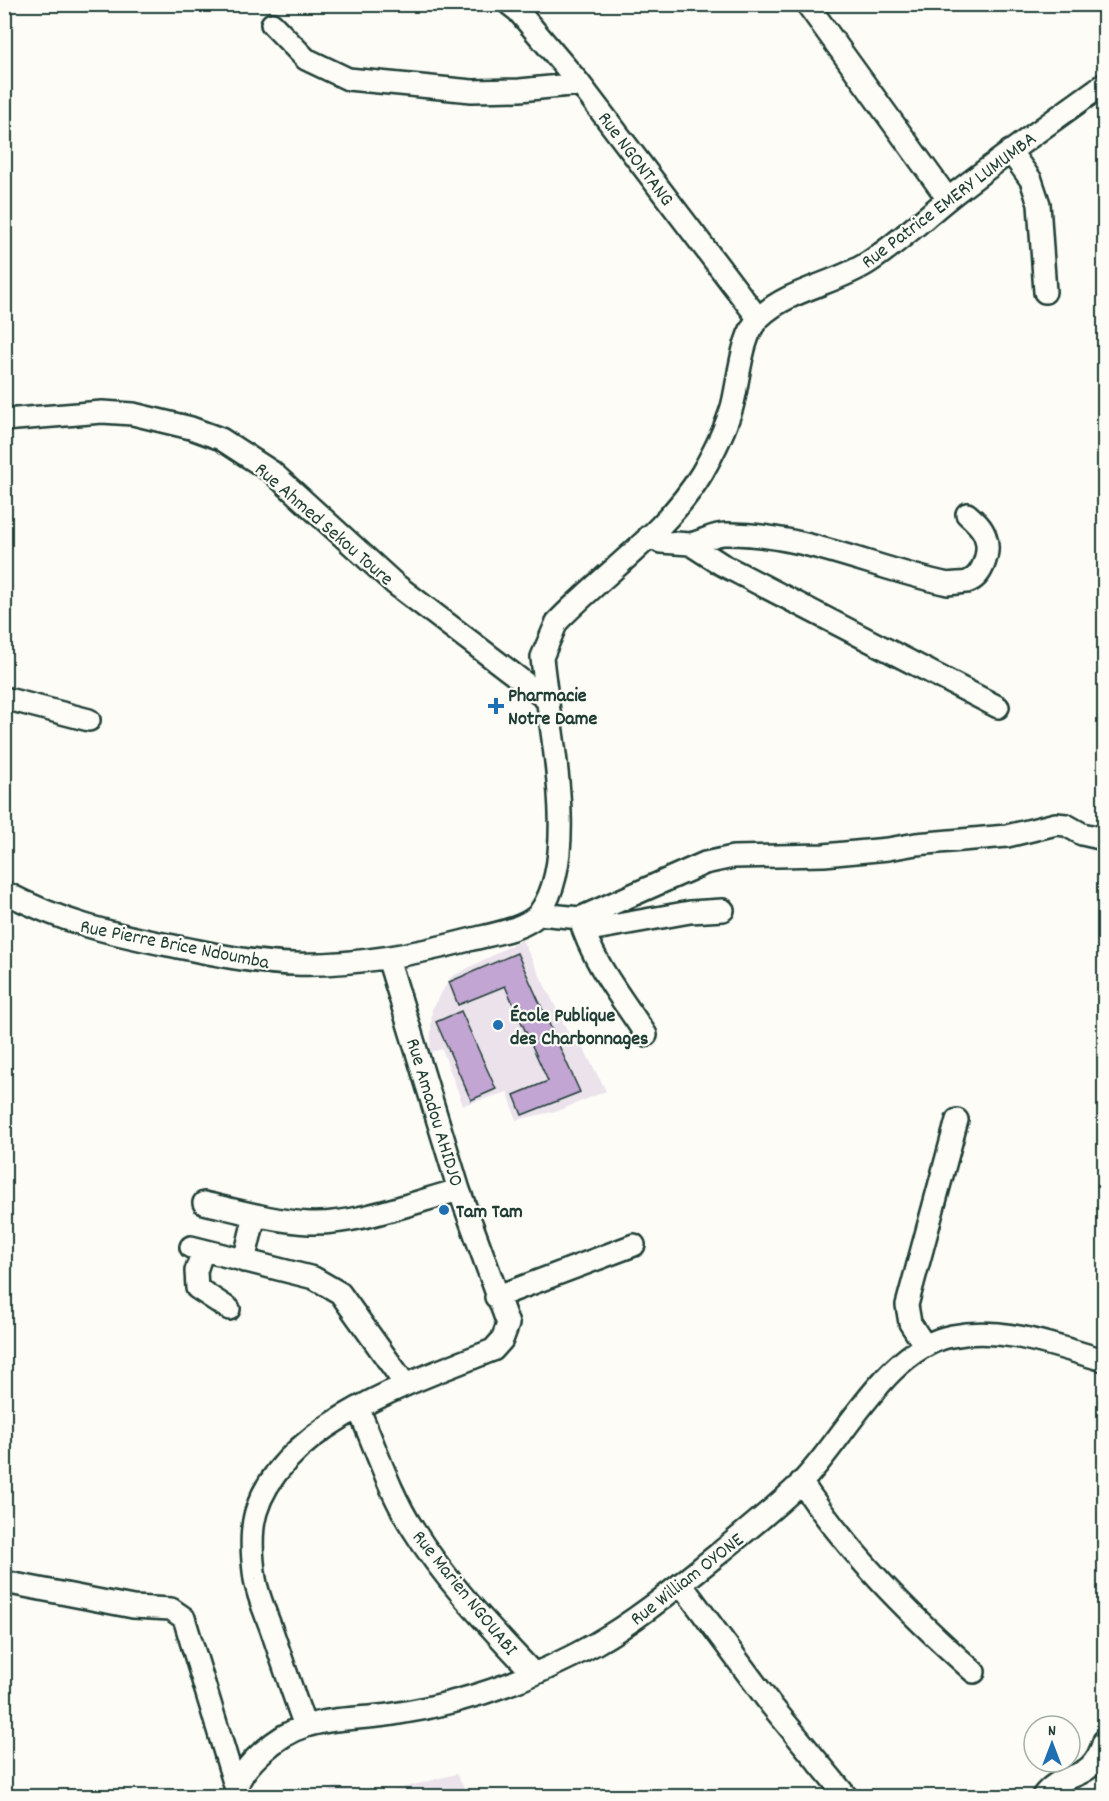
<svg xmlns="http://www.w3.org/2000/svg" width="1109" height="1801" viewBox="0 0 1109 1801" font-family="Dekko,sans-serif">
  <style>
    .built { fill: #ebe2ec }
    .building { fill: #c2a5d2; stroke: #1f3d34; stroke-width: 1.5 }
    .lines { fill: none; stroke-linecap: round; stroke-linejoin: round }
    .minor-casing { stroke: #1f3d34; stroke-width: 26 }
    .minor { stroke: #fdfcf7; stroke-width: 21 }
    .poi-dot { fill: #1f6fb2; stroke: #fdfcf7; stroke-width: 2 }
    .labels { text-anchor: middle; stroke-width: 4.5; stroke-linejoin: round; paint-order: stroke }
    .street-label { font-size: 20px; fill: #1f3d34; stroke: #fdfcf7 }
    .poi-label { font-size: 20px; font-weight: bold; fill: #1f3d34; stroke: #fdfcf7; text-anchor: start }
  </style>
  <rect width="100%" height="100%" fill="#fdfcf7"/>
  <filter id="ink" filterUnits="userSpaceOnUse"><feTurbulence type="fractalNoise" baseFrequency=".0167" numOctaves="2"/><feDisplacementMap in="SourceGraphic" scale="12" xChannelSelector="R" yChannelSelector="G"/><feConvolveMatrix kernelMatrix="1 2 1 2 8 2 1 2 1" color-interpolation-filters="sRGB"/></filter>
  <g filter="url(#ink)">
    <path class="built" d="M522,940L573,1042L579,1040L606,1091L560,1110L516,1120L508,1092L463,1105L442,1049L430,1052L432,1009L451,977Z
      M456,1774L469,1796H323L335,1787L383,1793Z"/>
    <path class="building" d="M517,953L580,1092L522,1115L514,1095L548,1081L505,986L458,1005L449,982Z
      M461,1011L496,1089L471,1100L436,1022Z"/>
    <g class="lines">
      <defs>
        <path id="minor" d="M509,4L518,11L580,84L758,318
          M807,4L948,199
          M272,24L306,59L348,79L472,91L520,90L580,84
          M1010,151L1031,180L1039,204L1045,292
          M4,420L102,412L133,414L191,428L221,439L272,472L395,584L546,699
          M649,536L661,542L690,544L721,564L998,707
          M690,544C702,542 713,534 725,534C803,533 872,568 948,584C954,583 961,583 967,582C983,577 991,551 985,536C982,527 975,521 967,514
          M4,698L89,720
          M4,892C63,922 104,932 168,945C210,953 251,963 294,964C353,966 412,955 469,940C488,935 529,929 540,912C581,855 548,725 542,657L557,622C604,573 667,532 702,473C714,452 725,430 732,407C739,382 741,334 760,317C789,289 836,284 869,262C901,241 928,214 958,191C1006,154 1055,119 1104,84
          M539,914L580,918L705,863L733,857L824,855L888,849L916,844L1007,836L1056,824L1066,825L1082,834L1104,839
          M580,919C592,962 622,998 646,1035
          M584,931L690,912L723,910
          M204,1203C239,1211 274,1221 309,1223C356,1225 414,1202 459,1190
          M191,1247L314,1278L340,1293L405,1384
          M203,1250L196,1271L197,1288L229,1309
          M244,1261L255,1215
          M496,1297L634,1245
          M925,1346L910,1323L907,1305L957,1120
          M358,1408C376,1448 389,1492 413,1529C446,1582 492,1629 534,1674
          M801,1482C851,1556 908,1613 974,1672
          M4,1582L133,1607L171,1609L184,1618L236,1789
          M681,1584L771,1705L846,1796
          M305,1726C293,1694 283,1663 272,1631C266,1614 258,1597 255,1579C252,1558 250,1532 256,1512C282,1424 417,1380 493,1350L502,1340L508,1324L459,1190L388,958
          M235,1796C237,1767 279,1734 306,1726C333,1717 365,1719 394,1714C464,1703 533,1679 595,1644C639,1619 678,1586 717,1555C745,1532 775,1508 801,1483C845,1439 887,1348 952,1336C1006,1326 1053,1346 1104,1360
          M1043,1796C1064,1768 1091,1786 1104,1741"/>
      </defs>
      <use href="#minor" class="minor-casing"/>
      <use href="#minor" class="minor"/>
    </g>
  </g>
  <g class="poi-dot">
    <path d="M493 697h6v6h6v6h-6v6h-6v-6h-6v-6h6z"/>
    <circle cx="498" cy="1025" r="6"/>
    <circle cx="444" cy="1210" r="6"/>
  </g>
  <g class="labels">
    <g class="street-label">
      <text transform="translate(637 158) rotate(53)" y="7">Rue NGONTANG</text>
      <text transform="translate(948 199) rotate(-37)" y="7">Rue Patrice EMERY LUMUMBA</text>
      <text transform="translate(325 523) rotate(41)" y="7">Rue Ahmed Sekou Toure</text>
      <text transform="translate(175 943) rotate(11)" y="7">Rue Pierre Brice Ndoumba</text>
      <text transform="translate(436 1112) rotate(73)" y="7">Rue Amadou AHIDJO</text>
      <text transform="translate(686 1578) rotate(-38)" y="7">Rue William OYONE</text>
      <text transform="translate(466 1592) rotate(51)" y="7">Rue Marien NGOUABI</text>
    </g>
    <g class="poi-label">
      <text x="508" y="701">Pharmacie<tspan x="508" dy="23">Notre Dame</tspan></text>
      <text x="510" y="1021">École Publique<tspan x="510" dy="23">des Charbonnages</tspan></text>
      <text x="456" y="1217">Tam Tam</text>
    </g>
  </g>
  <rect width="1109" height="1801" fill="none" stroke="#fdfcf7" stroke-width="24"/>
  <rect x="12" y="12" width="1085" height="1777" fill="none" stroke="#1f3d34" stroke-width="2" filter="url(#ink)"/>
  <g transform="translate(1052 1744)"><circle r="28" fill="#fdfcf7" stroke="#a4b0a9" stroke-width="1.5"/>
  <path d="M0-4.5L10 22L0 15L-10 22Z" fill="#1f6fb2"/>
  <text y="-9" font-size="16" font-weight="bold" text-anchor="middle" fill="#1f3d34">N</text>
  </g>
</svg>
